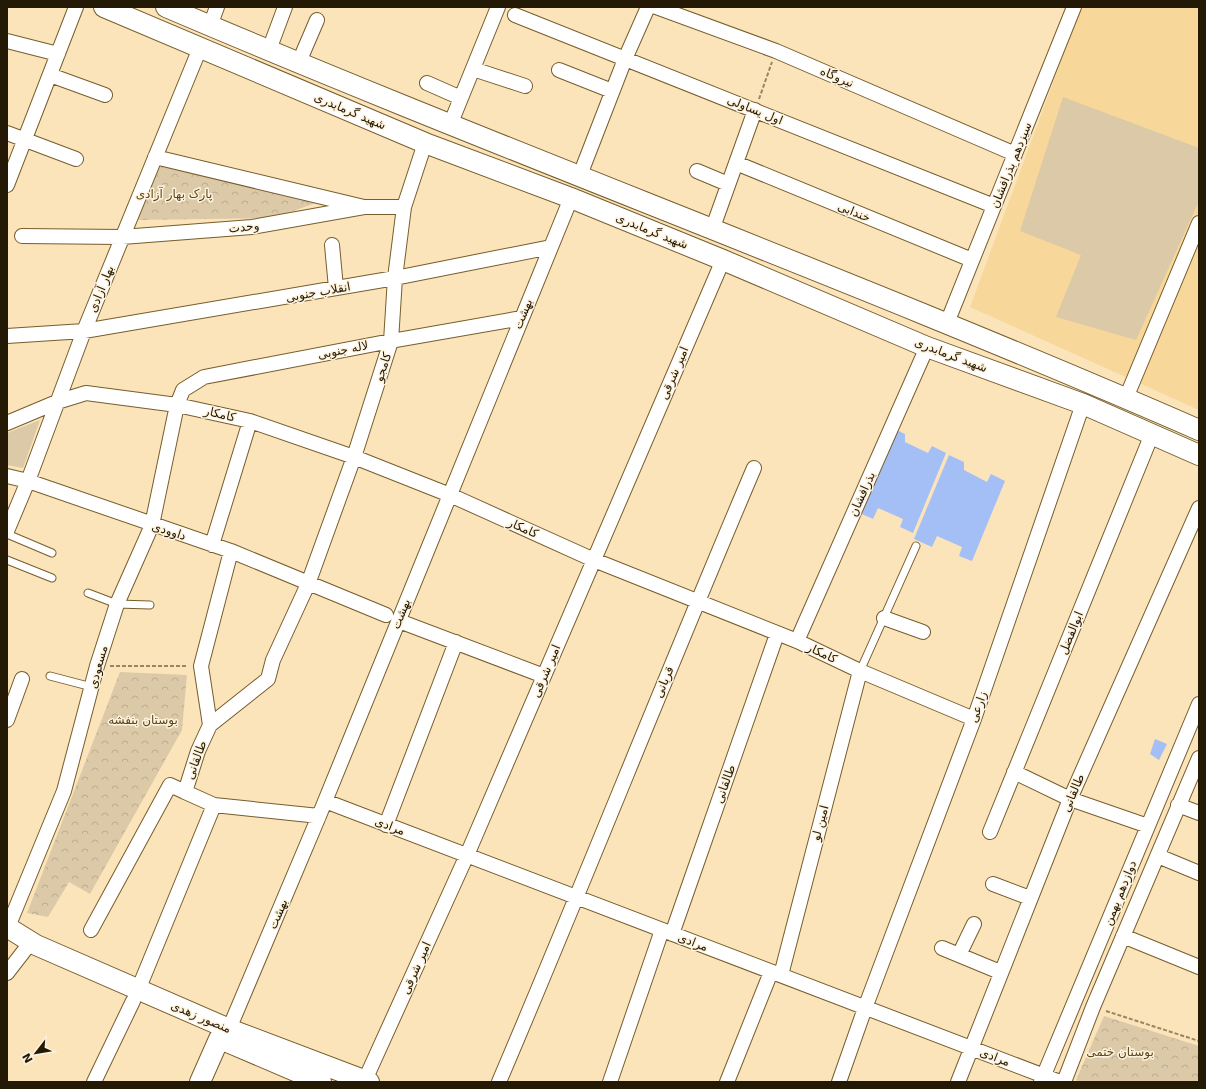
<svg xmlns="http://www.w3.org/2000/svg" width="1206" height="1089" viewBox="0 0 1206 1089" font-family="'DejaVu Sans',Cairo,sans-serif">
  <style>
    .built { fill: #f7d79a }
    .green { fill: #dcc9a7 }
    .park { fill: url(#park-crowns) }
    .building { fill: #a3bff5 }
    .lines { fill: none; stroke-linecap: round; stroke-linejoin: round }
    .lane-casing { stroke: #775d2b; stroke-width: 9 }
    .street-casing { stroke: #775d2b; stroke-width: 16 }
    .secondary-casing { stroke: #775d2b; stroke-width: 22 }
    .path { stroke: #978566; stroke-width: 2; stroke-dasharray: 4 2; stroke-linecap: butt }
    .lane { stroke: #fff; stroke-width: 7 }
    .street { stroke: #fff; stroke-width: 14 }
    .secondary { stroke: #fff; stroke-width: 20 }
    .labels { text-anchor: middle; stroke-width: 3; stroke-linejoin: round; paint-order: stroke }
    .street-label { font-size: 12px; fill: #241905; stroke: #fef3de }
    .park-label { font-size: 12px; fill: #5c4619; stroke: #fef3de }
  </style>
  <defs>
    <pattern id="park-crowns" width="20" height="18" patternUnits="userSpaceOnUse"><rect width="20" height="18" fill="#dcc9a7"/><path d="M2 6a3 3 0 1 1 6 0M12 15a3 3 0 1 1 6 0" fill="none" stroke="#bdac8e"/></pattern>
  </defs>
  <rect width="100%" height="100%" fill="#fbe4ba"/>
  <path class="built" d="M1081,7H1199V410L970,307Z"/>
  <path class="green" d="M1063,97L1199,148V201L1136,340L1056,317L1081,255L1020,231Z
    M40,420L23,468L7,465V433Z"/>
  <path class="park" d="M158,165L325,200L272,218L137,220Z
    M120,672L187,675L182,730L90,894L69,882L48,917L27,913Z
    M1104,1016L1199,1046V1077L1197,1082H1080L1076,1080Z"/>
  <path class="building" d="M890,427L905,434V442L928,453L932,446L946,453L913,533L900,527L903,519L878,508L873,519L855,511Z
    M949,455L964,462V470L987,482L991,474L1005,481L972,561L959,556L962,547L937,536L932,547L914,539Z
    M1155,739L1167,744L1159,760L1150,754Z"/>
  <g class="lines">
    <defs>
      <path id="lane" d="M7,534L52,553
        M7,560L52,578
        M88,593L117,604L150,605
        M860,671L916,546
        M50,676L92,687"/>
      <path id="street" d="M656,7L776,51L1015,154
        M515,15L994,206
        M210,26L217,7
        M7,41L58,54
        M269,50L285,7
        M299,62L317,20
        M473,69L525,86
        M559,70L612,91
        M50,75L105,95
        M427,83L461,98
        M450,125L498,7
        M7,133L76,159
        M155,157L364,207H404
        M736,163L972,260
        M697,171L728,184
        M580,175L625,59L648,7
        M7,185L76,7
        M712,230L755,110
        M22,236L122,237L252,227L364,207
        M332,245L336,288
        M947,323L1074,7
        M7,336L84,331L395,278L551,247
        M1126,398L1199,223
        M7,423L57,402L86,393L177,405L250,421L354,457L450,495L594,560L797,641L860,671L974,719
        M7,476L28,481L231,551L386,615
        M7,531L28,481L84,331L200,48
        M212,545L250,421
        M884,618L923,632
        M399,621L544,676
        M797,641L927,347
        M7,720L22,679
        M210,725L268,679L273,660L308,584L354,457L391,341L395,278L404,207L425,143
        M1014,772L1070,799L1148,826
        M185,792L214,805L319,816
        M325,801L1060,1082
        M1178,805L1199,813
        M386,825L456,642
        M990,832L1152,434
        M1158,856L1199,873
        M993,884L1030,898
        M8,927L64,791L97,666L117,604L152,525L177,405L183,390L204,377L391,341L522,318
        M91,930L170,785L185,792L198,751L210,725L201,666L231,551
        M672,934L777,634
        M1123,936L1199,967
        M942,948L1000,972
        M959,955L974,924
        M7,973L31,942
        M781,975L860,671
        M138,990L214,805
        M229,1029L319,816L571,198
        M365,1080L467,855L723,260
        M94,1082L133,1001
        M499,1082C586,878 667,672 754,468
        M610,1082L662,930
        M727,1082L771,972
        M839,1082L865,1008L974,719L1083,404
        M958,1082L1070,799L1199,508
        M1041,1082L1199,704
        M1064,1082L1093,1007L1199,758"/>
      <path id="secondary" d="M104,7L425,143L571,198L723,260L927,347L1083,404L1199,455
        M166,7C508,153 858,281 1199,430
        M7,927L36,945L229,1029L369,1082
        M225,1041L321,1082
        M200,1082L219,1039L229,1029"/>
    </defs>
    <use href="#lane" class="lane-casing"/>
    <use href="#street" class="street-casing"/>
    <use href="#secondary" class="secondary-casing"/>
    <path class="path" d="M759,99L772,62
      M110,666H188
      M1106,1011L1199,1041"/>
    <use href="#lane" class="lane"/>
    <use href="#street" class="street"/>
    <use href="#secondary" class="secondary"/>
  </g>
  <g class="labels">
    <g class="street-label">
      <text transform="translate(837 77) rotate(23)" y="4">نیروگاه</text>
      <text transform="translate(755 110) rotate(22)" y="4">اول یساولی</text>
      <text transform="translate(350 111) rotate(23)" y="4">شهید گرمابدری</text>
      <text transform="translate(1011 165) rotate(-68)" y="4">سیزدهم بذرافشان</text>
      <text transform="translate(854 212) rotate(22)" y="4">خندابی</text>
      <text transform="translate(244 227) rotate(-6)" y="4">وحدت</text>
      <text transform="translate(652 231) rotate(22)" y="4">شهید گرمابدری</text>
      <text transform="translate(101 289) rotate(-68)" y="4">بهار آزادی</text>
      <text transform="translate(318 292) rotate(-10)" y="4">انقلاب جنوبی</text>
      <text transform="translate(523 314) rotate(-68)" y="4">بهشت</text>
      <text transform="translate(343 350) rotate(-11)" y="4">لاله جنوبی</text>
      <text transform="translate(951 355) rotate(21)" y="4">شهید گرمابدری</text>
      <text transform="translate(383 367) rotate(-72)" y="4">کامجو</text>
      <text transform="translate(674 373) rotate(-67)" y="4">امیر شرقی</text>
      <text transform="translate(220 414) rotate(13)" y="4">کامکار</text>
      <text transform="translate(862 494) rotate(-66)" y="4">بذرافشان</text>
      <text transform="translate(523 528) rotate(24)" y="4">کامکار</text>
      <text transform="translate(169 531) rotate(18)" y="4">داوودی</text>
      <text transform="translate(401 614) rotate(-68)" y="4">بهشت</text>
      <text transform="translate(1071 633) rotate(-68)" y="4">ابوالفضل</text>
      <text transform="translate(822 653) rotate(25)" y="4">کامکار</text>
      <text transform="translate(98 667) rotate(-75)" y="4">مسعودی</text>
      <text transform="translate(546 671) rotate(-67)" y="4">امیر شرقی</text>
      <text transform="translate(664 682) rotate(-68)" y="4">قربانی</text>
      <text transform="translate(978 707) rotate(-71)" y="4">زارعی</text>
      <text transform="translate(196 760) rotate(-70)" y="4">طالقانی</text>
      <text transform="translate(725 784) rotate(-71)" y="4">طالقانی</text>
      <text transform="translate(1073 793) rotate(-67)" y="4">طالقانی</text>
      <text transform="translate(820 823) rotate(-75)" y="4">امین لو</text>
      <text transform="translate(390 826) rotate(21)" y="4">مرادی</text>
      <text transform="translate(1120 893) rotate(-68)" y="4">دوازدهم بهمن</text>
      <text transform="translate(278 914) rotate(-67)" y="4">بهشت</text>
      <text transform="translate(693 942) rotate(21)" y="4">مرادی</text>
      <text transform="translate(416 968) rotate(-66)" y="4">امیر شرقی</text>
      <text transform="translate(201 1017) rotate(23)" y="4">منصور زهدی</text>
      <text transform="translate(995 1057) rotate(21)" y="4">مرادی</text>
    </g>
    <g class="park-label">
      <text x="174" y="198">پارک بهار آزادی</text>
      <text x="143" y="724">بوستان بنفشه</text>
      <text x="1120" y="1056">بوستان ختمی</text>
    </g>
  </g>
  <rect width="1206" height="1089" fill="none" stroke="#241905" stroke-width="16"/>
  <g transform="translate(36 1053) rotate(239)" stroke="#fef3de" stroke-width="3" paint-order="stroke">
  <path d="M0-3L7 15L0 10L-7 15Z" fill="#241905"/>
  <text y="-6" font-size="11" font-weight="bold" text-anchor="middle" fill="#241905">N</text>
  </g>
</svg>
